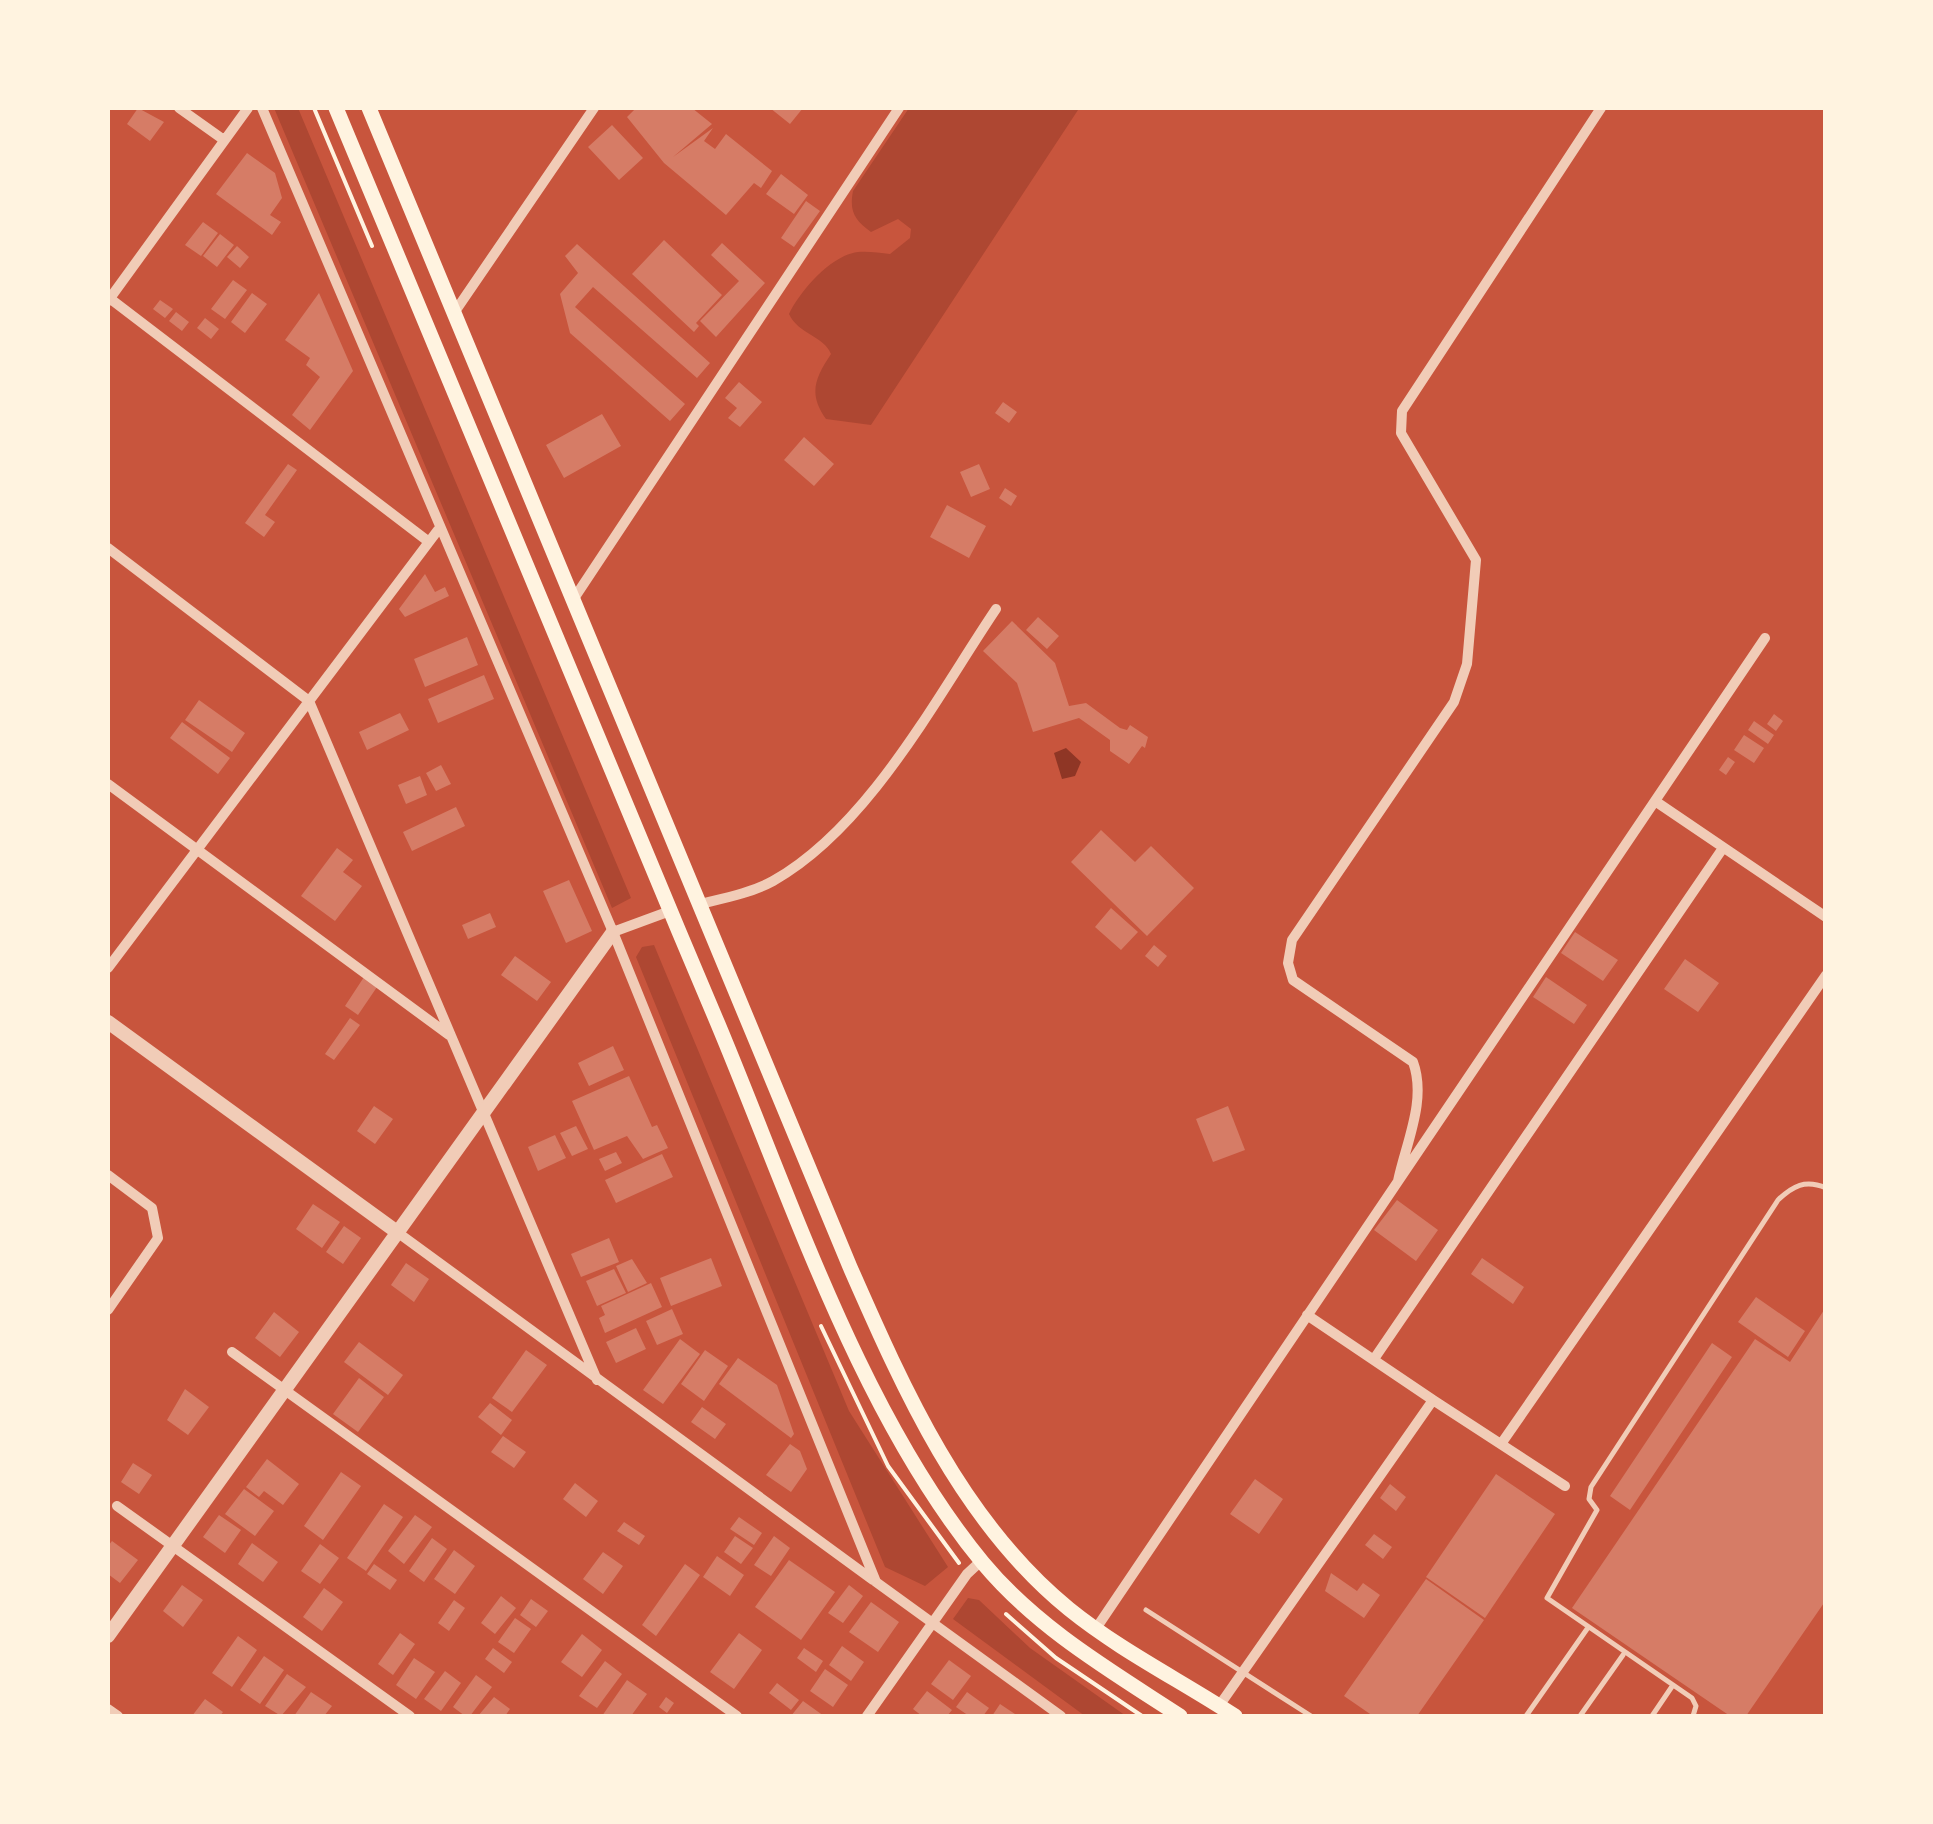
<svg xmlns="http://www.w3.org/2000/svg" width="1933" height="1824" viewBox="0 0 1933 1824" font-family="'Noto Serif',serif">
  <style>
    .green { fill: #ae4732 }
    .water { fill: #8f3625 }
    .building { fill: #d67c66 }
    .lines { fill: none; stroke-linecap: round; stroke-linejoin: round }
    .path { stroke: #fff3e0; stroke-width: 4 }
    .service { stroke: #f1ccb7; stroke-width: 5 }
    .minor { stroke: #f1ccb7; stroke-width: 10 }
    .tertiary { stroke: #f1ccb7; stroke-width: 14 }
    .secondary { stroke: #fff3e0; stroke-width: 15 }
  </style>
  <rect width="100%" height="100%" fill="#c8553d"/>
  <path class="green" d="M274,108H298L631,898L612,908Z
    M909,108L1078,110L871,425L826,419C808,394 815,378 831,354C824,336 798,334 789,314C800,291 831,255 858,252C868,251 880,253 890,254L910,238L911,229L898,219L871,232C855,220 849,212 853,191Z
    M654,945L849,1411L948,1567L925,1586L885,1567L636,957L642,947Z
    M968,1598L979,1600L1030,1648L1126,1716H1085L953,1619Z"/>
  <path class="water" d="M1066,748L1081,762L1075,776L1062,779L1054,753Z"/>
  <path class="building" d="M138,108L164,122L150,141L127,124Z
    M636,108H692L712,124L673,157L713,128L704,141L715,149L726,134L772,171L761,188L754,183L726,215L664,163L627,117Z
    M770,108H803L790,124Z
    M612,125L643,158L619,180L588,147Z
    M247,153L275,173L282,198L270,215L281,222L272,235L216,194Z
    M781,174L808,195L794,214L766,194Z
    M806,201L820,211L794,247L781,238Z
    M203,222L218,233L201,256L185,245Z
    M220,234L234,245L217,267L203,256Z
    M664,240L722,295L696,323L699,326L694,332L632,274Z
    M722,243L765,283L716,337L700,321L739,281L711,255Z
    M577,244L710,363L697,378L593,287L575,307L685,404L670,421L570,333L560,294L578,273L565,256Z
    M237,246L249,257L240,268L227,257Z
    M233,280L247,290L225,319L211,309Z
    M252,293L267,304L245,333L231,322Z
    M319,293L353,371L310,430L292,415L320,377L306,365L310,358L285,340Z
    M160,300L173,309L165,318L153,309Z
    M176,312L189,322L182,331L169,321Z
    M205,318L219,329L211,339L197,328Z
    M739,382L762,402L740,427L728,418L737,408L725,398Z
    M1003,402L1017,412L1009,423L995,413Z
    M602,414L621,446L564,478L546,445Z
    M804,437L834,464L814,486L784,460Z
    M288,464L297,470L265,515L275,522L264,537L245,523Z
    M979,464L990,489L971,497L960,472Z
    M1005,488L1017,496L1011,506L999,498Z
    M947,505L986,526L969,558L930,537Z
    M425,574L435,592L445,587L449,596L405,617L399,609Z
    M1038,617L1059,636L1047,649L1026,630Z
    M1012,621L1055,663L1069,706L1086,703L1120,728L1127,730L1130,725L1148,737L1145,748L1142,746L1129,764L1110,751V740L1079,718L1033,732L1017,683L983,651Z
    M467,637L478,665L425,687L414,659Z
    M484,675L494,699L438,723L428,699Z
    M199,700L245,733L232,752L185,720Z
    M400,713L409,730L367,750L359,732Z
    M1774,714L1783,721L1776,731L1767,724Z
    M1754,721L1774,735L1768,744L1748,730Z
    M182,722L230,758L218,774L170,738Z
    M1744,735L1764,748L1754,763L1734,750Z
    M1728,757L1735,762L1726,775L1719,770Z
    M441,765L451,784L436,791L426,773Z
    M420,776L427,795L406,804L398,785Z
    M456,807L465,826L412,851L403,832Z
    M1101,830L1135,862L1151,846L1194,888L1147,936L1071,862Z
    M337,848L353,860L343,872L362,886L335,921L301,896Z
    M569,880L592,931L566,943L543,891Z
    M1111,908L1138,932L1121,950L1095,927Z
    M490,913L496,927L468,939L462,925Z
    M1575,932L1618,960L1603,981L1561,953Z
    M1154,945L1167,956L1158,967L1145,956Z
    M515,956L551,982L537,1001L501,975Z
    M1685,959L1719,983L1698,1012L1664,989Z
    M364,977L377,987L358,1015L345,1006Z
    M1546,977L1587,1005L1574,1024L1533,997Z
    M350,1018L360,1025L334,1060L325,1054Z
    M613,1046L624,1070L589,1086L578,1063Z
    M629,1076L652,1127L657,1125L668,1148L643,1159L627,1136L594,1150L572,1101Z
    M374,1106L393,1119L375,1144L357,1131Z
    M1228,1106L1245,1150L1213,1162L1196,1119Z
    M576,1126L588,1149L572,1156L560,1133Z
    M555,1135L566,1158L538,1171L528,1147Z
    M616,1152L622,1163L605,1171L599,1159Z
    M662,1154L673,1177L616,1203L605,1180Z
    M1397,1200L1438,1230L1416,1261L1374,1230Z
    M313,1204L340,1222L322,1248L296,1229Z
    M344,1226L361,1238L343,1264L326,1252Z
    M609,1238L619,1262L581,1277L571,1254Z
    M711,1258L722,1286L671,1306L660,1278Z
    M1482,1258L1524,1287L1513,1304L1471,1274Z
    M632,1259L647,1283L628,1292L616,1266Z
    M406,1263L429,1279L414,1302L391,1285Z
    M614,1269L626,1293L597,1306L586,1281Z
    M651,1283L662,1307L605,1333L599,1318L605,1315L601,1306Z
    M1756,1297L1805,1331L1788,1357L1738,1322Z
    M1826,1307V1600L1746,1716H1730L1572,1608L1755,1339L1790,1362Z
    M672,1309L683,1334L657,1345L646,1321Z
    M274,1312L299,1332L280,1357L255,1338Z
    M636,1328L646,1349L616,1363L606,1342Z
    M680,1339L700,1354L663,1404L643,1390Z
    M359,1342L403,1375L388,1395L344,1362Z
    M1712,1343L1732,1357L1630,1510L1610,1496Z
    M526,1350L547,1365L512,1412L492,1398Z
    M705,1350L728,1366L704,1401L681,1384Z
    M738,1358L777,1385L794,1434L791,1438L719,1384Z
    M359,1378L384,1397L358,1432L333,1414Z
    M185,1389L209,1407L188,1435L167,1420Z
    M490,1403L512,1420L501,1435L478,1417Z
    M702,1407L726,1424L715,1439L691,1422Z
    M503,1436L526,1452L514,1468L491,1452Z
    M790,1444L800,1451L807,1469L791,1492L766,1475Z
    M267,1459L299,1484L283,1505L264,1491L259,1497L246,1487Z
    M133,1463L152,1475L139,1494L121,1482Z
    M341,1472L361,1486L323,1540L304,1526Z
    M1496,1474L1555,1514L1485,1618L1426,1577Z
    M1255,1479L1283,1499L1259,1534L1230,1514Z
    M575,1483L598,1501L586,1517L563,1499Z
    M1390,1484L1406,1497L1396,1511L1380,1498Z
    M244,1489L274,1511L255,1536L225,1514Z
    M384,1504L403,1517L366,1571L347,1558Z
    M219,1515L241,1530L225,1553L203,1537Z
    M415,1515L432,1527L404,1564L388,1551Z
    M739,1517L762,1533L754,1545L730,1529Z
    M624,1522L645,1536L639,1545L617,1531Z
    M1374,1534L1392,1547L1383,1559L1365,1545Z
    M735,1536L753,1548L741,1564L724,1552Z
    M774,1536L790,1548L771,1576L754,1565Z
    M432,1538L447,1549L424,1582L409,1571Z
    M112,1541L138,1560L120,1583L108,1574V1546Z
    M252,1543L278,1562L263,1582L238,1564Z
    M320,1544L339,1558L320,1584L301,1571Z
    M454,1550L475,1566L455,1594L434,1579Z
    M603,1552L623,1566L603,1594L583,1579Z
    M717,1556L744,1575L730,1596L703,1577Z
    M789,1560L835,1592L801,1640L755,1607Z
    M374,1564L397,1580L390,1590L367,1574Z
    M685,1564L700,1575L656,1636L642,1625Z
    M1331,1573L1357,1591L1363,1583L1380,1595L1364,1618L1325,1591Z
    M1426,1579L1484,1620L1417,1716H1373L1344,1696Z
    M182,1585L203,1600L183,1627L163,1611Z
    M849,1585L863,1596L843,1623L828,1613Z
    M324,1588L343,1602L322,1631L303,1617Z
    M501,1596L516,1608L495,1634L481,1623Z
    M531,1599L548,1611L536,1627L520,1615Z
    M454,1600L465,1608L449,1631L438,1623Z
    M871,1602L899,1622L878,1652L849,1632Z
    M515,1618L531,1629L514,1653L498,1642Z
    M400,1633L415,1644L393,1675L378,1664Z
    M739,1633L762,1650L734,1689L710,1672Z
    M582,1634L602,1650L582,1677L561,1662Z
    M238,1636L257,1650L232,1687L212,1673Z
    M842,1646L864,1662L851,1681L829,1665Z
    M493,1648L512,1662L504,1673L485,1659Z
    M804,1648L823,1661L816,1672L797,1658Z
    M264,1656L284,1670L260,1704L240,1690Z
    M414,1658L435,1672L416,1699L396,1685Z
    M949,1660L971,1676L953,1700L931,1684Z
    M605,1661L622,1674L597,1708L579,1696Z
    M825,1669L848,1685L833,1707L810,1691Z
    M445,1671L461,1683L441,1711L424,1699Z
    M287,1674L306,1687L281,1716L265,1706Z
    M476,1675L492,1687L470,1716H465L453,1707Z
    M627,1680L647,1694L631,1716H602Z
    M777,1683L799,1700L791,1710L769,1693Z
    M927,1691L952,1710L947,1716H922L913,1709Z
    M311,1692L332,1706L324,1716H294Z
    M967,1692L989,1708L983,1716H969L956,1707Z
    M494,1697L510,1709L505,1716H478Z
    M666,1697L674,1703L667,1713L659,1707Z
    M205,1699L223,1712L220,1716H192Z
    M803,1701L824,1716H791Z
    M1000,1704L1018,1716H992Z"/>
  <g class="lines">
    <path class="path" d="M314,108L372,246
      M821,1326L888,1466L959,1563
      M1006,1614L1056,1658L1142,1716"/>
    <path class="service" d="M1146,1610L1311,1716
      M1526,1716L1587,1629
      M1580,1716L1623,1655
      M1652,1716L1673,1685
      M1693,1716L1696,1706L1692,1698L1547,1598L1597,1510L1589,1499L1591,1487L1778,1200C1793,1186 1805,1179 1826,1188"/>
    <path class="minor" d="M179,108L224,140
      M262,108L613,932L876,1582L1061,1716
      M108,297L429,542
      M108,301L248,108
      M454,313L594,108
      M108,548L309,701L597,1380
      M573,600L899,108
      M108,784L449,1035
      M1655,801L1826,917
      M700,904C725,898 751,893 773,881C869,827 936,698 996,609
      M613,932L670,911
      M108,968L438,530
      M108,1175L152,1208L158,1238L108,1310
      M1398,1181C1406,1143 1427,1100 1413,1062L1293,980L1288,963L1292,940L1454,702L1467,664L1476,560L1401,433L1402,411L1601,108
      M397,1232L873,1580
      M232,1352L737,1716
      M1374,1359L1723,848
      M1433,1400L1565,1486
      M1501,1444L1826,975
      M117,1506L410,1716
      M1095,1630L1765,638
      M1219,1706L1433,1400L1307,1315
      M108,1709L118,1716
      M867,1716L967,1574L981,1561"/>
    <path class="tertiary" d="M108,1022L397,1232
      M108,1636L613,932"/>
    <path class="secondary" d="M336,108C462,413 589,719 718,1024C792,1201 861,1415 983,1563C1037,1628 1111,1671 1180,1716
      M369,108L850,1267C904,1390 962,1522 1069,1609C1121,1651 1180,1680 1235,1716"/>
  </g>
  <rect width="1933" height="1824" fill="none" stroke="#fff3e0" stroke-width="220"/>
</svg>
